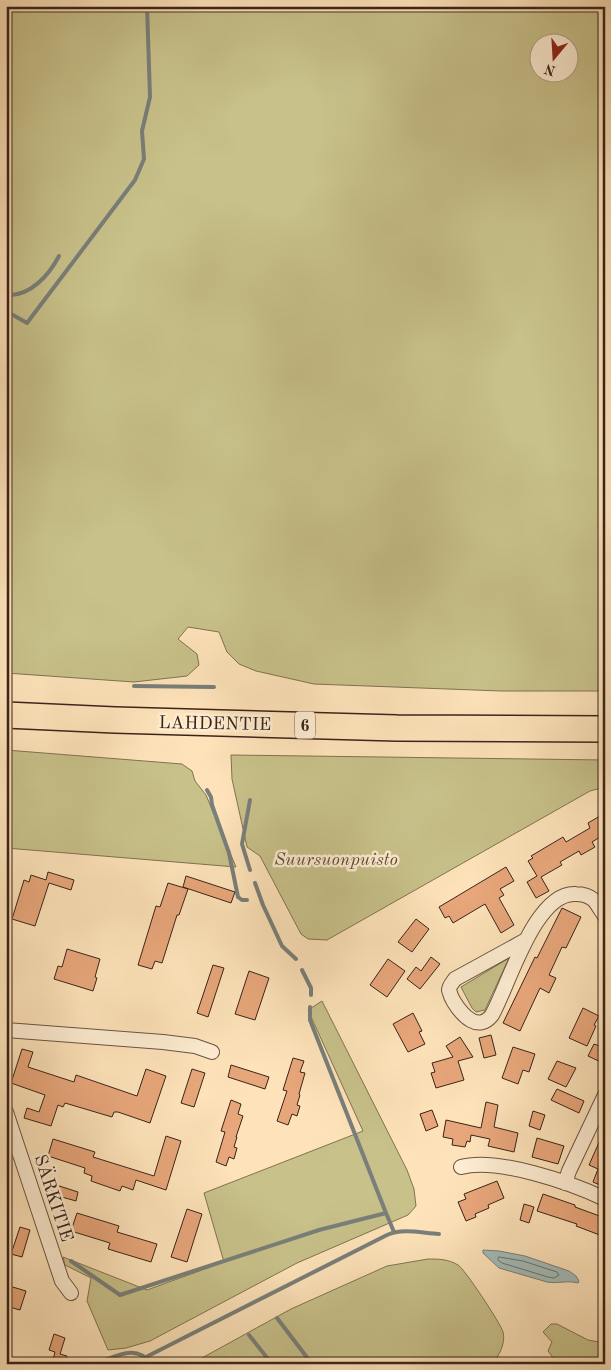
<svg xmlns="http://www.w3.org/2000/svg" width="611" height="1370" viewBox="0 0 611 1370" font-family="'Old Standard TT',serif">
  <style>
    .green { fill: #c8c18a; stroke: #817252; fill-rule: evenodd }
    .water { fill: #a3bcb9; stroke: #797f7a }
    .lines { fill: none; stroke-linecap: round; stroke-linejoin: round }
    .shore { stroke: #6e706a; stroke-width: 1 }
    .stream { stroke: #797f7a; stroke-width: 4 }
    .building { fill: #e8a77b; stroke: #3a231b }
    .street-casing { stroke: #6b5343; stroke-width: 16 }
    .highway-casing { stroke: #3a231b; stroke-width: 28 }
    .street { stroke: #feedd2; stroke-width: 14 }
    .highway { stroke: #fee3ba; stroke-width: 25 }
    .labels { text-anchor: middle; stroke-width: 5; stroke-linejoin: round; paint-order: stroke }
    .shield { fill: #feedd2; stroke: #756052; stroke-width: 1 }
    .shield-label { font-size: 16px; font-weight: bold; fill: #3a231b }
    .street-label { font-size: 18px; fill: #3a231b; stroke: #feedd2 }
    .park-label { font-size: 18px; font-style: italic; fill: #5e4a37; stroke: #feedd2 }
  </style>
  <rect width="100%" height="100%" fill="#fee3ba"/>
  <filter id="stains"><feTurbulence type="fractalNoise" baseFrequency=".004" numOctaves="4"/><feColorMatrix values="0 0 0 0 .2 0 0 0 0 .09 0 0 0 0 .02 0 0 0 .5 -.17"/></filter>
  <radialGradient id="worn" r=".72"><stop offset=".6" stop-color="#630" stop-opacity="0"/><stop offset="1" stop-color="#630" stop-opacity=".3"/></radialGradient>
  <path class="green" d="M6,6H605V691H501L314,684L256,671L239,664L227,652L219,632L188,627L178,639L197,654L199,665L187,676L134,682L6,673ZM538,42H568V72H538Z
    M6,750L182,764L192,771L195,781L206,795L236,867L6,848Z
    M231,755L605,760V787L590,791L327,940L308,939L301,934L260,856L247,847L232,779Z
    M509,958L485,1010L476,1012L472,1008L461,987Z
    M322,1001L407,1170L414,1189L416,1206L408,1215L297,1263L150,1341L126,1348L108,1350L87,1301L91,1278L65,1265L63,1257L147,1290L224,1262L204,1193L363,1131L308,1010Z
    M428,1259C438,1259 448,1259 458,1265C464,1268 501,1324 503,1332C506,1343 499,1356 492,1364H191L291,1309L387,1266Z
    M551,1324H557L588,1340L605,1343V1364H558L548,1351L552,1342L543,1332Z"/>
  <path class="water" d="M483,1250L499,1251L525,1256L569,1271L576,1276L579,1281L578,1283C567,1280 558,1284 547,1282L499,1268L483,1253Z"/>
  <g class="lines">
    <path class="shore" d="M499,1257L523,1261L557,1272L559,1275L554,1278L548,1277L502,1263L498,1260Z"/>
    <path class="stream" d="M6,295C30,297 49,275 59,256
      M6,311L27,323L135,180L144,159L142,131L150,97L147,6
      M134,686L214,687
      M207,790L211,797L212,805L229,853L238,897L242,900H247
      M250,870L242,844L250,800
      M255,883L263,905L282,946L296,959
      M302,970L311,988V995
      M310,1007V1020L386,1213
      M71,1261L120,1295L319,1230L386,1213L394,1232
      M277,1318L312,1364
      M249,1335L272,1364
      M146,1357L387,1235C403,1228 421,1233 439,1234
      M94,1364C114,1358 136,1342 151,1364"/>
  </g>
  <path class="building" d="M605,813V834L592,842L595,847L581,855L579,851L560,862L562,865L541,877L549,891L536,898L527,882L537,876L528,861L533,858L531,856L563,837L566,842L590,828L588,823Z
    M506,867L514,881L500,889L504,895L499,898L514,925L501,933L485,904L453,923L449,916L445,918L439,907Z
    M48,872L74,880L71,890L49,883L35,926L12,919L24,880L29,882L31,875L46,880Z
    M186,876L235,892L231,903L183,887Z
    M168,883L188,889L179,915H177L162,963L155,961L152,969L138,965L156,906L160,907Z
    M562,908L581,917L566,948L562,947L549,975L556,978L549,993L540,988L520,1031L503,1023L535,957L537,958Z
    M416,919L429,929L412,952L398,942Z
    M67,949L100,959L95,977L97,978L93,991L54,979L58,966L62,967Z
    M431,957L440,964L420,989L407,979L416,967L421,971Z
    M388,959L405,971L387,997L370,985Z
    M213,965L224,968L208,1017L197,1013Z
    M249,971L269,978L255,1020L235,1014Z
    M583,1008L599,1016L594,1025L596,1026L587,1046L569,1038Z
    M413,1013L422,1031L419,1032L425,1044L408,1052L393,1024Z
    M491,1035L496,1055L484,1058L479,1038Z
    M460,1037L473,1057L458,1061L464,1080L436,1088L431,1073L435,1072L432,1063L453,1057L446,1046Z
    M594,1044L605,1048V1064L588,1056Z
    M513,1047L535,1054L529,1072L523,1070L518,1084L502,1078Z
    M22,1049L33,1052L28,1067L74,1082L76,1075L137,1096L146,1069L166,1076L150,1123L118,1112H114L112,1117L65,1103L63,1107L58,1105L51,1126L24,1118L27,1108L39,1112L45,1095L11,1083Z
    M293,1058L304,1061L300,1072L305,1073L299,1094L300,1095L297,1105L300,1106L297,1116L292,1114L288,1125L277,1121L287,1091L283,1090Z
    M557,1061L576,1068L566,1087L548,1079Z
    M231,1065L269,1077L265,1089L228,1077Z
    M192,1069L205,1073L194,1107L181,1103Z
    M557,1089L584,1101L579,1113L551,1100Z
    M231,1100L241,1104L238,1114L243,1116L236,1137H237L234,1147L237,1148L234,1159L229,1157L226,1166L216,1162L225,1132L221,1131Z
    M486,1102L498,1105L494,1127L518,1133L514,1152L488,1146L490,1139L471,1135L470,1142L467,1141L465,1147L452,1145L453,1139L443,1137L446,1120L481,1128Z
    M432,1110L438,1126L426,1131L420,1114Z
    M533,1111L545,1115L540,1130L529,1126Z
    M605,1129V1187L593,1182L598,1169L589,1165Z
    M166,1136L181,1141L166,1190L136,1180L133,1190L122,1186L120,1191L91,1181L92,1176L84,1173L85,1168L48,1156L53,1139L95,1152L93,1157L154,1176Z
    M537,1138L564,1146L558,1164L532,1157Z
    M497,1181L504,1198L488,1205L489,1208L475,1214L476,1217L466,1221L458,1202L466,1199L464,1194Z
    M47,1182L78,1192L76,1201L44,1192Z
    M543,1194L575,1205V1207L605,1218V1237L576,1226L577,1224L537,1211Z
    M524,1204L534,1207L529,1223L520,1220Z
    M187,1209L202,1214L187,1262L171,1257Z
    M77,1213L119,1226L117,1232L157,1244L151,1262L108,1249L110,1243L71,1231Z
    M20,1227L30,1230L22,1257L11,1254Z
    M6,1285L26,1291L20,1310L6,1306Z
    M54,1334L65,1338L60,1354L67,1356L65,1364H52L55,1352L49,1350Z"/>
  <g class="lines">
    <defs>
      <path id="street" d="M526,940L455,979C453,982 449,986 449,990C450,994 452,999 454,1002C462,1015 478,1033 492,1015C509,985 535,891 576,894C583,894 589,896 594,900C598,905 601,911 605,916
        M6,1030L163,1042L195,1046L212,1052
        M6,1112L57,1266L62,1281L71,1293
        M461,1167C497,1157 572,1183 605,1199
        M565,1183L569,1171L605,1095"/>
      <path id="highway" d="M6,715L115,720L397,728L605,729"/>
    </defs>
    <use href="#street" class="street-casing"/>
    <use href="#highway" class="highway-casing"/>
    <use href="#street" class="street"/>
    <use href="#highway" class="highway"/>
  </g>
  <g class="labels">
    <rect class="shield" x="295" y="711.5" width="20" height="27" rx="4"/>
    <g class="shield-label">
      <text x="305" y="731">6</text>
    </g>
    <g class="street-label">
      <text transform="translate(215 723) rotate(1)" y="6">LAHDENTIE</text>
      <text transform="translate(54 1198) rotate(72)" y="6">SÄRKITIE</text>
    </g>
    <g class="park-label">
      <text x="336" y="865">Suursuonpuisto</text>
    </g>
  </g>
  <rect width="611" height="1370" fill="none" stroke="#fee3ba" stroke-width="25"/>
  <rect x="8" y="8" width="596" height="1355" fill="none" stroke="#3a231b" stroke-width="2.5"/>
  <rect x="12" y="12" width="586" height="1345" fill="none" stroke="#3a231b"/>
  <g transform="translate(554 58) rotate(198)"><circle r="24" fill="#feedd2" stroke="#b09c89"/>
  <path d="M0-4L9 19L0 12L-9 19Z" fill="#8f2418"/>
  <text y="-8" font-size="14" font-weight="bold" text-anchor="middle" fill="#3a231b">N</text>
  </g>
  <rect width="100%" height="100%" filter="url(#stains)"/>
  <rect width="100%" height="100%" fill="url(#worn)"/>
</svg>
